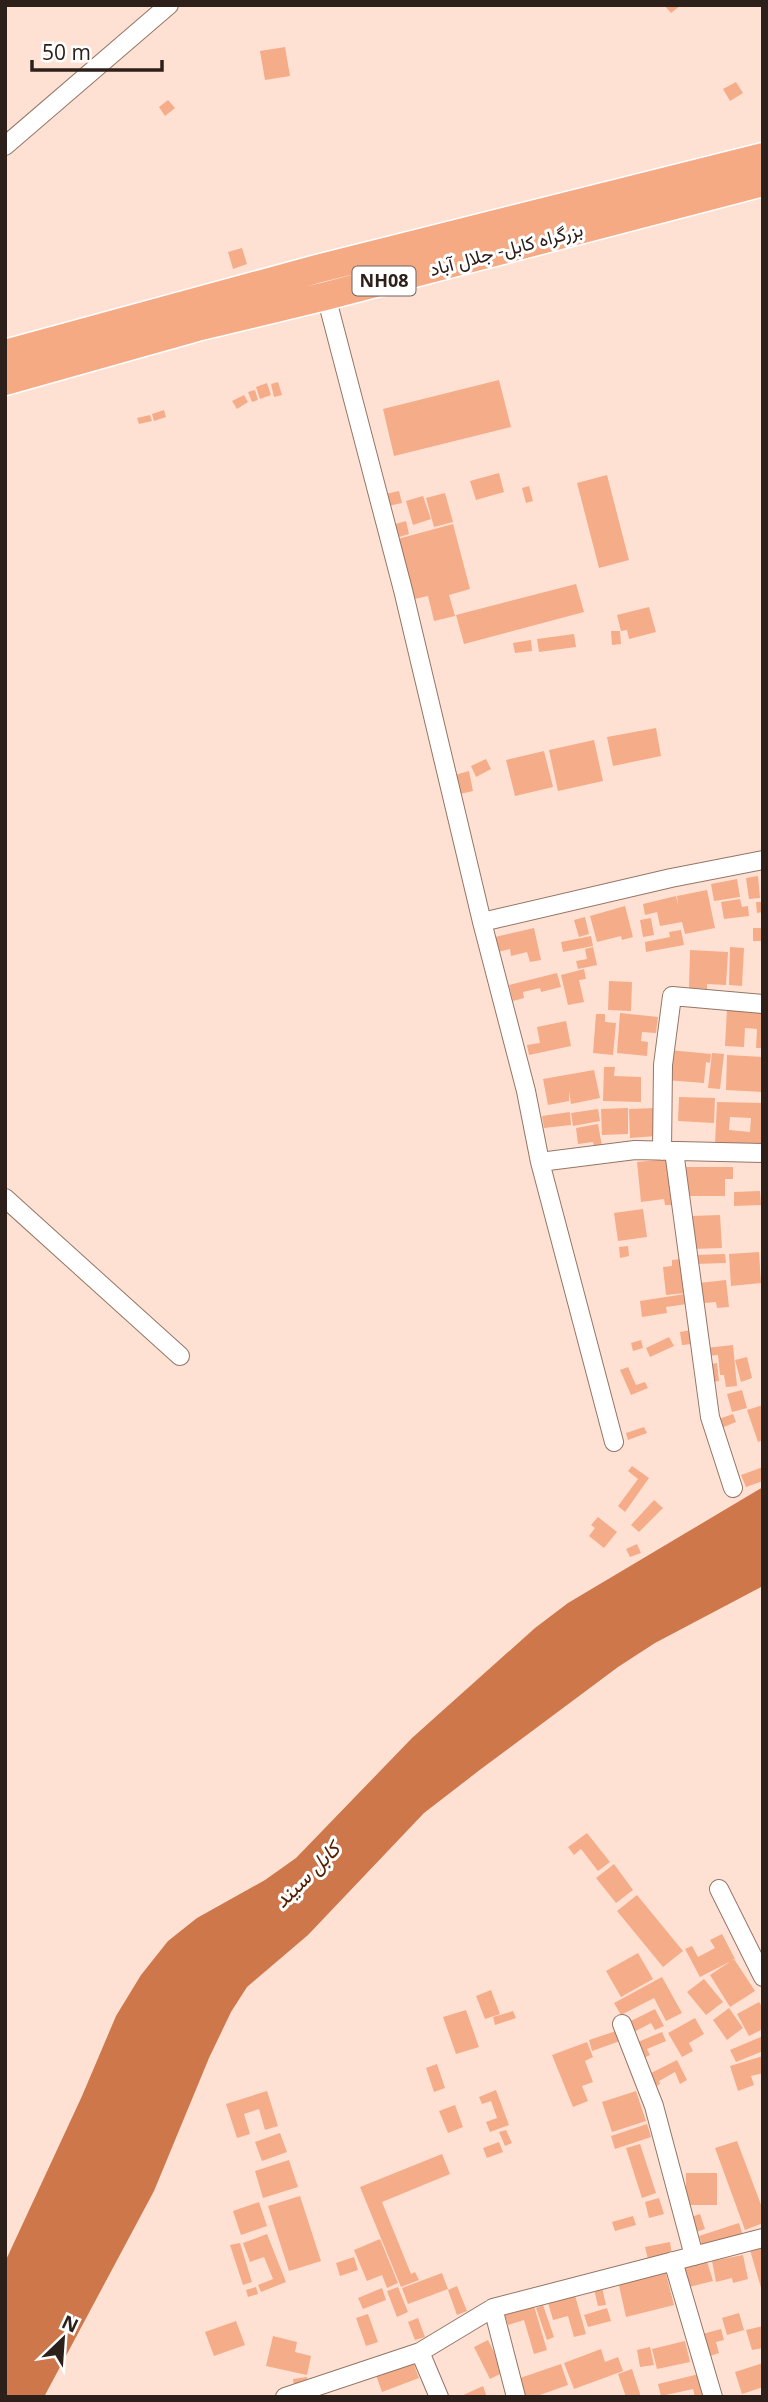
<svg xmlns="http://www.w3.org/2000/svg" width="768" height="2402" viewBox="0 0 768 2402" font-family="'Open Sans',Vazirmatn,sans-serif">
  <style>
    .water { fill: #cd774b }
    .building { fill: #f5ac88; fill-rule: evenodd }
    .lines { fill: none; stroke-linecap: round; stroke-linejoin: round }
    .minor-casing { stroke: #957565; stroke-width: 20 }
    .trunk-casing { stroke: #fff; stroke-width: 31 }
    .minor { stroke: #fff; stroke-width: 18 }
    .trunk { stroke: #f6aa84; stroke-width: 28 }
    .labels { text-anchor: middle; stroke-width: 6; stroke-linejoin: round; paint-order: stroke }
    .shield { fill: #fff; stroke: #6c635f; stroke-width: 2 }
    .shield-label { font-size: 18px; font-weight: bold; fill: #2d201a }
    .street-label { font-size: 19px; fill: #2d201a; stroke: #fff }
    .water-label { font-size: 21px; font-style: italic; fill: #572000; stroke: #fff }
  </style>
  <rect width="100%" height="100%" fill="#ffe1d4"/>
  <path class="water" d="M763,1487V1586L655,1643L618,1667L481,1769L424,1813L308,1935L247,1987L231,2012L209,2058L154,2191L44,2397H5V2262L82,2096L116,2016L141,1975L168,1941L197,1918L265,1880L296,1858L412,1738L535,1628L568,1603Z"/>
  <path class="building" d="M664,5H681L671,13Z
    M285,47L290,76L265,80L260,51Z
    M736,82L743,93L730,101L723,89Z
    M168,100L175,108L165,116L159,107Z
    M242,248L247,264L233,269L228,252Z
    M499,380L511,427L394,456L383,409Z
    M278,382L282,395L274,397L271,384Z
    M267,383L271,395L260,399L256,387Z
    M255,390L258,400L252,402L248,392Z
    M244,395L248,402L237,409L232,401Z
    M164,410L166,417L154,421L152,414Z
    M150,415L152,421L139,424L137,418Z
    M499,473L504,492L476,500L470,481Z
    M607,475L629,560L599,568L577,483Z
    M529,486L533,501L526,503L522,488Z
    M399,491L402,503L384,507L381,495Z
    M445,493L453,522L434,527L426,498Z
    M423,496L431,519L413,525L406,501Z
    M406,521L409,534L396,538L392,525Z
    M453,524L470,589L449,595L455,616L434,621L428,596L410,600L394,540Z
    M576,584L584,612L464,644L456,615Z
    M649,607L656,632L629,639L627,630L621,631L617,615Z
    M611,631H620L621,644L612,645Z
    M574,634L576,647L539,652L537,639Z
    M531,640L532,651L515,653L513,643Z
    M656,728L661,756L613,766L607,737Z
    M594,740L603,781L558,791L549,750Z
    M544,751L553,787L515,796L506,760Z
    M486,759L491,769L476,777L471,766Z
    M469,771L473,791L460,794L455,775Z
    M758,876L760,898L749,899L746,878Z
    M737,879L740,897L714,901L711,884Z
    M707,890L715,928L685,934L682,922L660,926L657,912L645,915L643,904L676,896L678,905L677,896Z
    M740,899L742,907L748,906L749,916L724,919L721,902Z
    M756,902H763V912L757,913Z
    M625,906L633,937L622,940L621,936L597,942L590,916Z
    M585,917L589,934L579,937L574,920Z
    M651,918L654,935L643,937L640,920Z
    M534,928L541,960L530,962L527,952L511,956L510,949L498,952L495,937Z
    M753,928H763V941H753Z
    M681,930L684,945L646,952L645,942L670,937L669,932Z
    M591,936L593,946L563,952L561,942Z
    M593,947L597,965L578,969L576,961L587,959L585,949Z
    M730,947L744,948L742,986L729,985Z
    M690,950L728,952L726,985L707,984V989L689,988Z
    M584,969L586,979L579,980L584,1002L568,1005L561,975Z
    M557,973L561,987L541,992L540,988L523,992L524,998L513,1001L509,985Z
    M609,981L632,982L631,1011L608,1010Z
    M727,1009L763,1011V1048H756L757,1029L745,1028L744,1047L725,1046Z
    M620,1013L658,1017L656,1033L642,1032L641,1041L648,1042L647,1056L617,1053Z
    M596,1014H605V1022L616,1023L613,1055L593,1053Z
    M566,1021L571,1046L529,1055L527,1045L540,1043L537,1027Z
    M669,1050L711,1054L710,1063L706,1062L704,1083L666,1080Z
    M712,1053L724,1054L720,1089L708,1088Z
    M727,1055L763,1057V1092L726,1090Z
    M604,1067H615L614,1076L641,1077V1102L603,1101Z
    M594,1070L600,1098L571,1104L569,1091V1101L548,1105L543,1079Z
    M679,1097L715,1098L714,1123L678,1121Z
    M717,1102L763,1103V1145L715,1144ZM730,1117L751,1118L750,1132L729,1130Z
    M628,1108V1134L602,1135L601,1109Z
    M655,1108L656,1136L630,1138L629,1109Z
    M598,1109L600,1121L573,1126L571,1113Z
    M570,1112L571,1125L544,1128L542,1116Z
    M598,1124L602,1146L594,1147L593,1142L578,1144L576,1128Z
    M669,1159L673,1205H665L664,1199L641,1202L637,1162Z
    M685,1167H733V1179H725V1196H685Z
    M760,1191L761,1205L734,1206V1192Z
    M643,1209L647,1237L618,1241L614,1213Z
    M720,1215L722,1248L692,1249L691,1216Z
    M628,1246L629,1256L620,1258L619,1247Z
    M759,1252L761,1283L731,1286L729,1254Z
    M725,1254L726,1263L694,1264L693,1255Z
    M681,1259L685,1293L666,1295L663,1267L672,1266V1260Z
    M726,1280L729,1307L717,1308L716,1302L704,1303L703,1298L700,1299L699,1283Z
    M685,1294L687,1304L666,1307L667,1313L642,1317L640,1301Z
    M691,1330L693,1344L682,1345L680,1332Z
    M669,1337L674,1346L650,1357L646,1348Z
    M641,1340L643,1348L633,1351L631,1343Z
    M733,1345L737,1386L726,1387L724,1375H720L718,1355L707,1356L706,1348Z
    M747,1357L752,1378L741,1382L735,1360Z
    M717,1363L719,1381L708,1383L706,1365Z
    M628,1367L636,1385L645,1382L648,1388L631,1395L620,1370Z
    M742,1390L747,1408L732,1412L727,1394Z
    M763,1405V1440L758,1442L747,1410Z
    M733,1414L736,1422L719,1429L716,1420Z
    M644,1427L647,1433L628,1440L626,1433Z
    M632,1466L649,1478L625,1512L618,1506L638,1479L628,1471Z
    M763,1467V1481L746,1487L741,1475Z
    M654,1500L663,1508L639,1532L631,1525Z
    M598,1517L617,1532L604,1548L589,1536L595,1528L591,1525Z
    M637,1544L641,1553L630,1557L626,1549Z
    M587,1833L610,1862L598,1871L581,1849L574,1855L568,1847Z
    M614,1864L633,1890L616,1903L596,1878Z
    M637,1895L683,1951L663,1967L617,1911Z
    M722,1934L735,1959L700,1977L685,1949L692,1946L698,1957L715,1948L710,1940Z
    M638,1953L653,1979L621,1997L606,1971Z
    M734,1959L755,1991L730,2007L710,1975Z
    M662,1977L682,2013L666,2021L654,1998L621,2015L614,2003Z
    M704,1979L723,2002L706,2015L687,1992Z
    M491,1990L500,2014L485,2019L476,1996Z
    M759,2002L763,2008V2029L749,2036L737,2014Z
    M729,2008L743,2028L727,2040L713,2020Z
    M655,2009L664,2026L655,2030L651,2023L630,2034L625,2024Z
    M466,2010L479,2047L456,2054L443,2017Z
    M513,2011L516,2018L495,2025L493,2017Z
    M695,2018L704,2034L689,2043L693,2051L682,2057L668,2033Z
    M616,2031L620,2041L592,2051L589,2040Z
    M662,2032L666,2041L647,2049L650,2055L639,2060L633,2044Z
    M763,2036V2051L736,2062L730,2050Z
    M587,2042L593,2057L585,2061L593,2082L582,2086L588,2101L573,2107L552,2055Z
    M763,2056V2073L751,2076L754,2085L738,2091L730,2066Z
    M677,2060L687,2080L680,2084L675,2072L659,2081L660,2084L653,2088L647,2075Z
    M437,2064L445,2088L434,2092L426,2068Z
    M496,2090L509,2125L490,2132L486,2122L497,2118L491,2101L482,2104L479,2097Z
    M267,2091L278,2126L265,2130L259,2109L244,2114L250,2134L237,2138L226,2104Z
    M636,2091L646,2121L612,2132L602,2102Z
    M455,2105L463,2127L448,2133L439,2111Z
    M647,2124L651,2137L615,2149L611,2136Z
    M506,2130L512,2143L505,2146L499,2132Z
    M280,2133L287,2152L262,2161L255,2142Z
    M737,2141L763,2210V2223L745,2230L715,2148Z
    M499,2142L503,2152L487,2158L483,2148Z
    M640,2144L656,2193L642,2198L626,2148Z
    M442,2154L450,2174L382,2202L411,2274L415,2272L419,2280L401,2287L360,2187Z
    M289,2160L298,2187L263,2198L255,2171Z
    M686,2173H717V2205H686Z
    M300,2196L321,2261L289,2271L268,2206Z
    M659,2198L664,2214L649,2218L645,2202Z
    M259,2202L267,2226L241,2235L233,2211Z
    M700,2214L705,2229L693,2233L688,2218Z
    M633,2216L636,2225L615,2231L612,2222Z
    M739,2223L744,2239L704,2251L699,2236Z
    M267,2234L286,2282L261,2292L258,2285L273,2279L264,2257L250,2262L243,2243Z
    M380,2239L398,2283L387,2288L382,2275L367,2281L354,2250Z
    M670,2242L672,2255L648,2259L645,2247Z
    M240,2243L252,2282L243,2285L230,2245Z
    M763,2246V2291H762L750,2250Z
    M743,2255L748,2279L733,2283L732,2278L716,2282L712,2261Z
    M354,2257L358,2270L340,2276L336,2263Z
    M707,2261L713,2281L689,2287L683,2267Z
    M665,2270L674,2305L626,2317L618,2281Z
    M442,2273L448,2289L408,2304L402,2288Z
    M601,2283L606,2305L598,2306L593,2285Z
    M457,2286L467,2311L457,2315L448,2290Z
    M256,2287L258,2294L248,2297L246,2290Z
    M398,2287L408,2312L397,2317L387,2291Z
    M382,2288L386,2300L363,2309L358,2298Z
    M574,2292L586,2334L574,2337L568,2316L553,2320L547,2299Z
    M543,2305L554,2337L547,2340L536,2308Z
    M534,2306L547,2350L534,2354L524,2320L508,2325L505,2315Z
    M607,2308L611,2321L588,2327L584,2315Z
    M739,2313L744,2330L727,2335L722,2318Z
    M368,2314L378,2342L366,2346L356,2318Z
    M418,2318L425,2337L415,2340L408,2322Z
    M236,2321L245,2345L214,2356L205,2332Z
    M763,2326V2348L752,2350L746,2330Z
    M721,2329L724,2340L716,2342L719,2353L710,2356L699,2335Z
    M273,2336L297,2342L295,2352L311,2356L307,2375L266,2366Z
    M488,2340L504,2372L490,2379L474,2347Z
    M685,2341L690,2362L657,2369L652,2349Z
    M650,2347L654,2365L640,2367L637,2350Z
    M601,2349L605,2362L618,2357L623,2371L574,2389L564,2363Z
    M413,2362L419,2378L382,2392L376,2375Z
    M763,2363V2387L742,2394L735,2372Z
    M561,2364L568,2385L534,2397H523L517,2379Z
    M632,2369L641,2397H626L618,2374Z
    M699,2374L704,2397H695L693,2389L661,2396L658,2384Z
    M307,2377L308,2385L294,2387L293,2379Z
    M483,2386L487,2397H459Z"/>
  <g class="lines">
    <defs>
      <path id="minor" d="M5,146L169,5
        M326,296L403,590L482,922
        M662,1151L663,1065L672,996L763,1004
        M674,1151L710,1417L733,1488
        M540,1162L635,1150L763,1153
        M5,1198L180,1356
        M614,1442L540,1162L526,1091L482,922L671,878L763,860
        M719,1889L763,1977
        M622,2024L654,2106L694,2256
        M673,2261L713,2397
        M493,2308L516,2397
        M420,2352L439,2397
        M285,2397L420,2352L493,2308L763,2238"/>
      <path id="trunk" d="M5,354L317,269L763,157
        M5,381L197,327L326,296L763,182"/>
    </defs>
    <use href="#minor" class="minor-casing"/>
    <use href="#trunk" class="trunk-casing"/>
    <use href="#minor" class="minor"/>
    <use href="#trunk" class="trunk"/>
  </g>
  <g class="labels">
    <rect class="shield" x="352.5" y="266.5" width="63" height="29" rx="5"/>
    <g class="shield-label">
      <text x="384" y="287">NH08</text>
    </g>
    <g class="street-label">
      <text transform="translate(506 249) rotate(-15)" y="7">بزرگراه کابل- جلال آباد</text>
    </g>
    <g class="water-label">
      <text transform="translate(307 1875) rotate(-45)" y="7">کابل سيند</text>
    </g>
  </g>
  <rect width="768" height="2402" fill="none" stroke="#2d201a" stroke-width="14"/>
  <g transform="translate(63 2339) rotate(25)" stroke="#ffffff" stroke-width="5" paint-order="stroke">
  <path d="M0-5L12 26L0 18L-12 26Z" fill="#2d201a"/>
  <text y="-10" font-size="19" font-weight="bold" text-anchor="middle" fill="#2d201a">N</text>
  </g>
  <path d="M32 60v10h130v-10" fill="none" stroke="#2d201a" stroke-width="3.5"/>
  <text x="42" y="60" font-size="21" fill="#2d201a" stroke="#ffffff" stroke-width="5" paint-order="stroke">50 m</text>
</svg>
